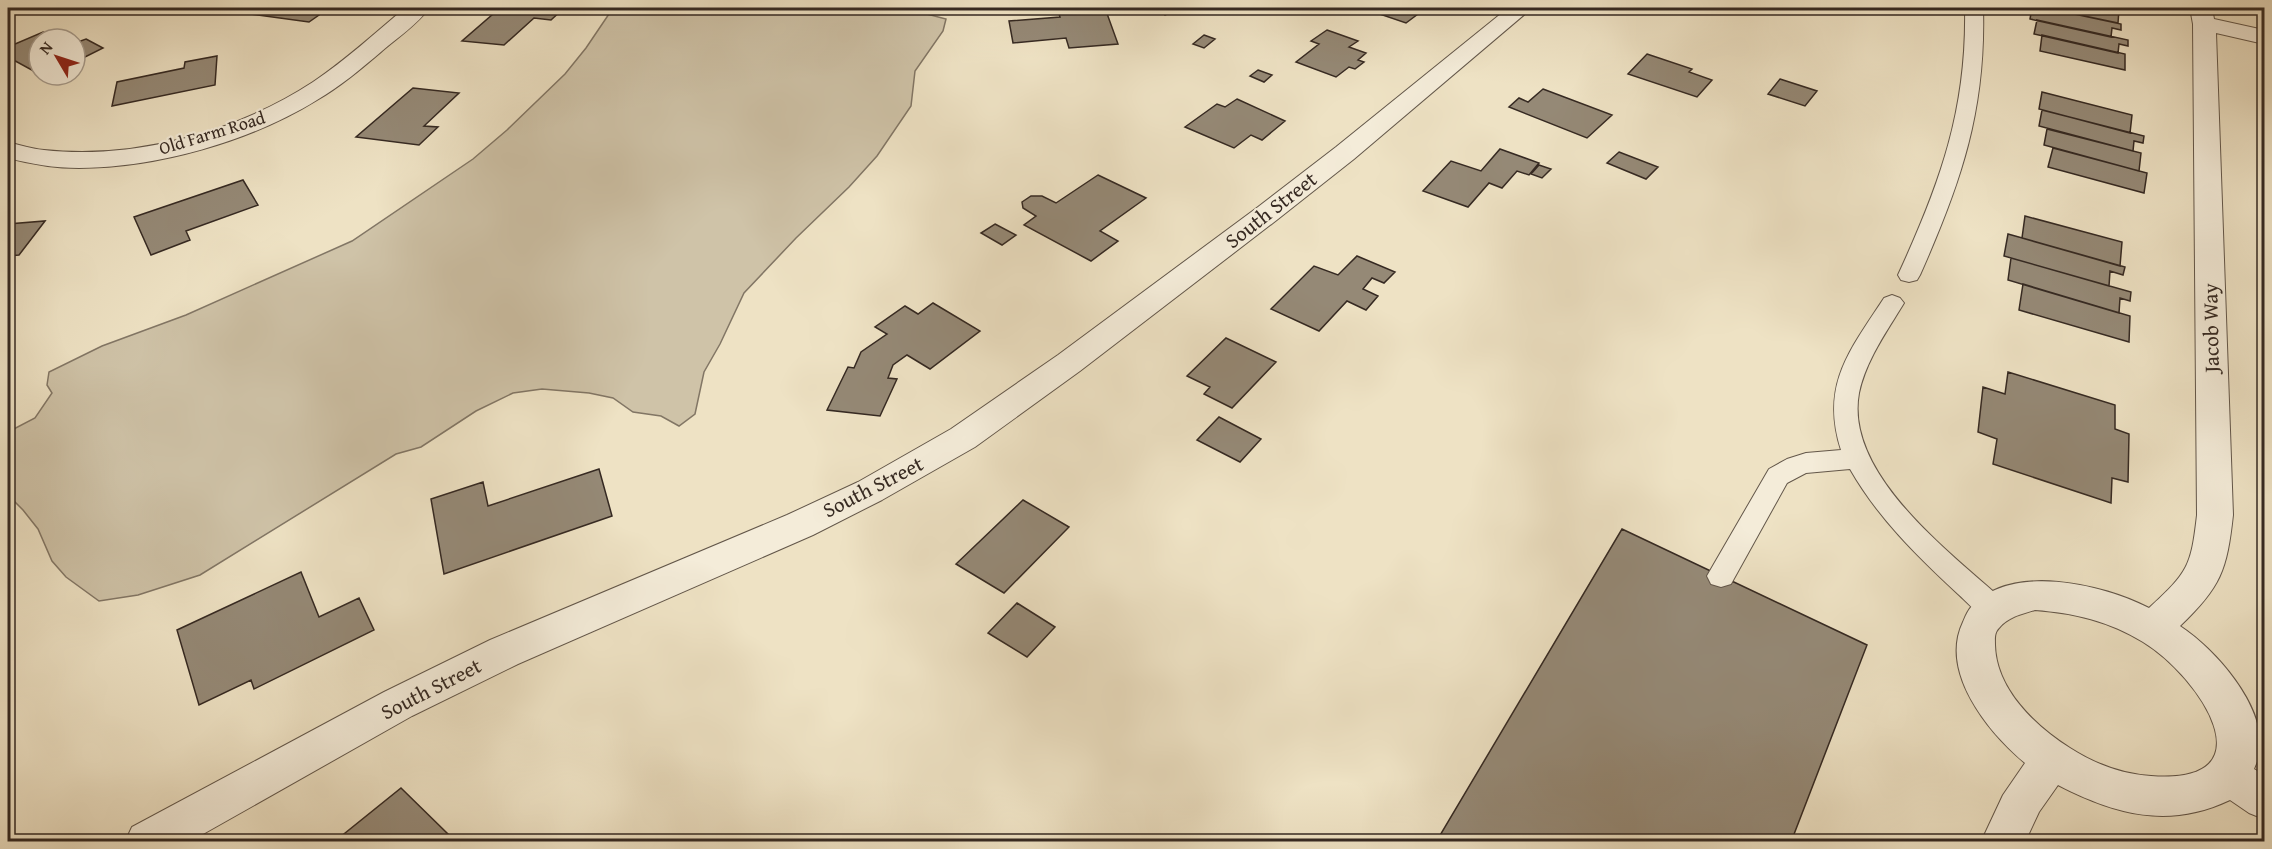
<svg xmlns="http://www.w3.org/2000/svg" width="2272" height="849" viewBox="0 0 2272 849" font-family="'Gentium Book Plus',serif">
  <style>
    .green { fill: #cfc3a8; stroke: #827665; stroke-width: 1.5 }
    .building { fill: #958976; stroke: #352922; stroke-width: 1.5 }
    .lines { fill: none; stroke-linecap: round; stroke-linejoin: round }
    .lane-casing { stroke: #63574a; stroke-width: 2 }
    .street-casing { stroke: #63574a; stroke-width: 2 }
    .lane { fill: #f4ecd9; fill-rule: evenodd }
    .street { fill: #f4ecd9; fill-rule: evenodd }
    .labels { text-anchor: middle; stroke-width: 4.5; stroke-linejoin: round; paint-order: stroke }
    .far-street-label { font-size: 18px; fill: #352922; stroke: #f4ecd9 }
    .street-label { font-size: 21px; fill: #352922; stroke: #f4ecd9 }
  </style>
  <rect width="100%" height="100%" fill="#eee2c4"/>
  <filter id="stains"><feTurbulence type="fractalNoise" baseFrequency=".00333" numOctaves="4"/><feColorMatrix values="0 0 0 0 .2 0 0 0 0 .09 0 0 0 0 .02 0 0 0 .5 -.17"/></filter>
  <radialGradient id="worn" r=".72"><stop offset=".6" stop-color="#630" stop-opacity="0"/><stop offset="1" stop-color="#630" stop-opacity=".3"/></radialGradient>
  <path class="green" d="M613,8H904L946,19L943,31L915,71L911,106L877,156L849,187L796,238L744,293L720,344L704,372L695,414L679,426L661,416L633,412L613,398L589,393L542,389L513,393L476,411L421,447L396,454L200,575L138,595L99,601L66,577L52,561L38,529L23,510L8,495V432L35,418L52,393L47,385L49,372L102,346L186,315L352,241L473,159L507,130L565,74L586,48Z"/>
  <path class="building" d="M260,8H329L309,22L250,14Z
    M500,8H564L551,20L534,18L504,45L462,41Z
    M1057,8H1105L1118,44L1069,48L1066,38L1013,43L1009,21L1060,17Z
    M1154,8H1184L1165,15Z
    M1362,8H1426L1406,23Z
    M2032,8H2046L2121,24V30L2112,28L2111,37L2030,19Z
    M2046,8L2119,9L2118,23Z
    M2037,20L2128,40V46L2119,44L2118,53L2034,34Z
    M1327,30L1358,41L1349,47L1366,53L1358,60L1364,62L1355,69L1349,67L1336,77L1296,62L1319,44L1311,41Z
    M43,32L56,39H39V74L8,57V47Z
    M1204,35L1215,39L1204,48L1193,44Z
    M2042,35L2125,54V70L2040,51Z
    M86,39L103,48L75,62V43Z
    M1647,54L1692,69L1689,72L1712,80L1697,97L1628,74Z
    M217,56L215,85L112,106L117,82L184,68L185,62Z
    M1258,70L1272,75L1264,82L1250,76Z
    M1780,79L1817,91L1805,106L1768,94Z
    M413,88L459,93L424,126L438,127L419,145L356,137Z
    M1543,89L1612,115L1587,138L1509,107L1519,98L1528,102Z
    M2042,92L2132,115L2130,133L2039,109Z
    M1237,99L1285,121L1262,140L1251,135L1234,148L1185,127L1217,104L1225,107Z
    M2042,110L2144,136L2143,143L2134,141L2133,151L2039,126Z
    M2047,129L2141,153L2139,171L2044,145Z
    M2053,148L2147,173L2144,193L2048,167Z
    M1500,149L1539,163L1529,175L1517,171L1502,188L1489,183L1468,207L1423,191L1451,161L1481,171Z
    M1619,152L1658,167L1646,179L1607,163Z
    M1539,165L1551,169L1542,178L1531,174Z
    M1098,175L1146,198L1100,231L1118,241L1091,261L1024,225L1036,216L1023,208L1022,202L1031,196H1042L1056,203Z
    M243,180L258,205L186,231L190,240L151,255L134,217Z
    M2025,216L2122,242L2120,266L2022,238Z
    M45,221L19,255L8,256V224Z
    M995,224L1016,235L1002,245L981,233Z
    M2008,234L2125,267L2123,275L2110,271L2109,286L2004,256Z
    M1357,256L1395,272L1384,283L1372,278L1363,289L1378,296L1366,310L1347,301L1319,331L1271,309L1314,266L1338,275Z
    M2011,258L2131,292L2130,301L2120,298L2119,313L2008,280Z
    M2023,284L2130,316L2129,342L2019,310Z
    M933,303L980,331L930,369L907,355L893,365L888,378L897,379L880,416L827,410L848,367L854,368L861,352L887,334L875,327L905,306L918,314Z
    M1226,338L1276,362L1232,408L1204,394L1210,387L1187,376Z
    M2008,372L2115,405V429L2129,434L2128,482L2112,478L2111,503L1993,464L1997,439L1978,432L1983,387L2005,394Z
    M1219,417L1261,439L1240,462L1197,440Z
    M599,469L612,516L444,574L431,499L483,482L488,506Z
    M1023,500L1069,527L1004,593L956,564Z
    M1622,529L1867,645L1791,842H1436Z
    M301,572L319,617L359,598L374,630L254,689L251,680L199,705L177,630Z
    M1017,603L1055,627L1027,657L988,633Z
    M401,788L450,836L443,842H334Z"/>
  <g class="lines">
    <defs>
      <path id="lane" d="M1965,8H1983C1986,110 1961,183 1920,275L1917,280L1909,282L1901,280L1898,275C1940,184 1967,110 1965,8Z
        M1892,295L1900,298L1904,303C1887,331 1866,360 1859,393C1844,474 1951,553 2003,600L2008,608L2003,616C1996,619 1993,620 1986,618C1976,613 1966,601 1958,594C1917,556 1878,518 1850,469L1806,473L1787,483L1731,584L1721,587L1711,584L1707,576L1769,469L1787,459L1806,453L1841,450C1820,385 1850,350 1884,298Z"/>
      <path id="street" d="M405,8H429C418,24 397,38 382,51C362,68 341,86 317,100C251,141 157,168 79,168C54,168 31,164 8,158V142C20,145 32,149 44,150C134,160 237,132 313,82C346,60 375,33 405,8Z
        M1508,8H1532L1354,159L1278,219L1080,371L975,447L882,500L813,535L518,664L412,716L189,842H125L132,827L384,692L490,640L787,515L858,482L951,429L1058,355L1258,207L1336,147Z
        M2190,8H2212L2214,19L2264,30V44L2216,33L2233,515C2227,570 2221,587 2180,626C2215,649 2265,705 2260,751C2260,757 2256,763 2254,769L2264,775V819L2249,813L2230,800C2169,829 2116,815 2058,785L2039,812L2025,842H1981L2003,795L2025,763C1988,732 1939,672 1963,622C1965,617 1968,610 1972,606C2012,563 2103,584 2149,608C2188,572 2191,567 2197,515L2193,24ZM2035,610C2074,613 2109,621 2143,642C2200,677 2272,785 2151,776C2121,774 2095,764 2070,748C2035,726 1996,689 1995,645C1995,639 1994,633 1999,628C2008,617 2022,614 2035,610Z"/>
    </defs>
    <use href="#lane" class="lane-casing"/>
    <use href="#street" class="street-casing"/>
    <use href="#lane" class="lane"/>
    <use href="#street" class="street"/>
  </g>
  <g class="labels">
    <g class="far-street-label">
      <text transform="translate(212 133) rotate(-17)" y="6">Old Farm Road</text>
    </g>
    <g class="street-label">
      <text transform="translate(1271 210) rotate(-38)" y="7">South Street</text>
      <text transform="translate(2211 328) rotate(-91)" y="7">Jacob Way</text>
      <text transform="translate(873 487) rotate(-27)" y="7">South Street</text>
      <text transform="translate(431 689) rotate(-27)" y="7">South Street</text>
    </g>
  </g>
  <rect width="2272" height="849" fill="none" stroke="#eee2c4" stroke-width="30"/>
  <rect x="9" y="9" width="2254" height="831" fill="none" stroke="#352922" stroke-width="3"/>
  <rect x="15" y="15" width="2242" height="819" fill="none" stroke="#352922" stroke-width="1.5"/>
  <g transform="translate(57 57) rotate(309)"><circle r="28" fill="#f4ecd9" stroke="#a89e90" stroke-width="1.5"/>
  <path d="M0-4.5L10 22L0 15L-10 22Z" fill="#8f2418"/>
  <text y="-9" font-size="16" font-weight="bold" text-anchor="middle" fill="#352922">N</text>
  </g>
  <rect width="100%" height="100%" filter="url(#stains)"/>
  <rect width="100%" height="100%" fill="url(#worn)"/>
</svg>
